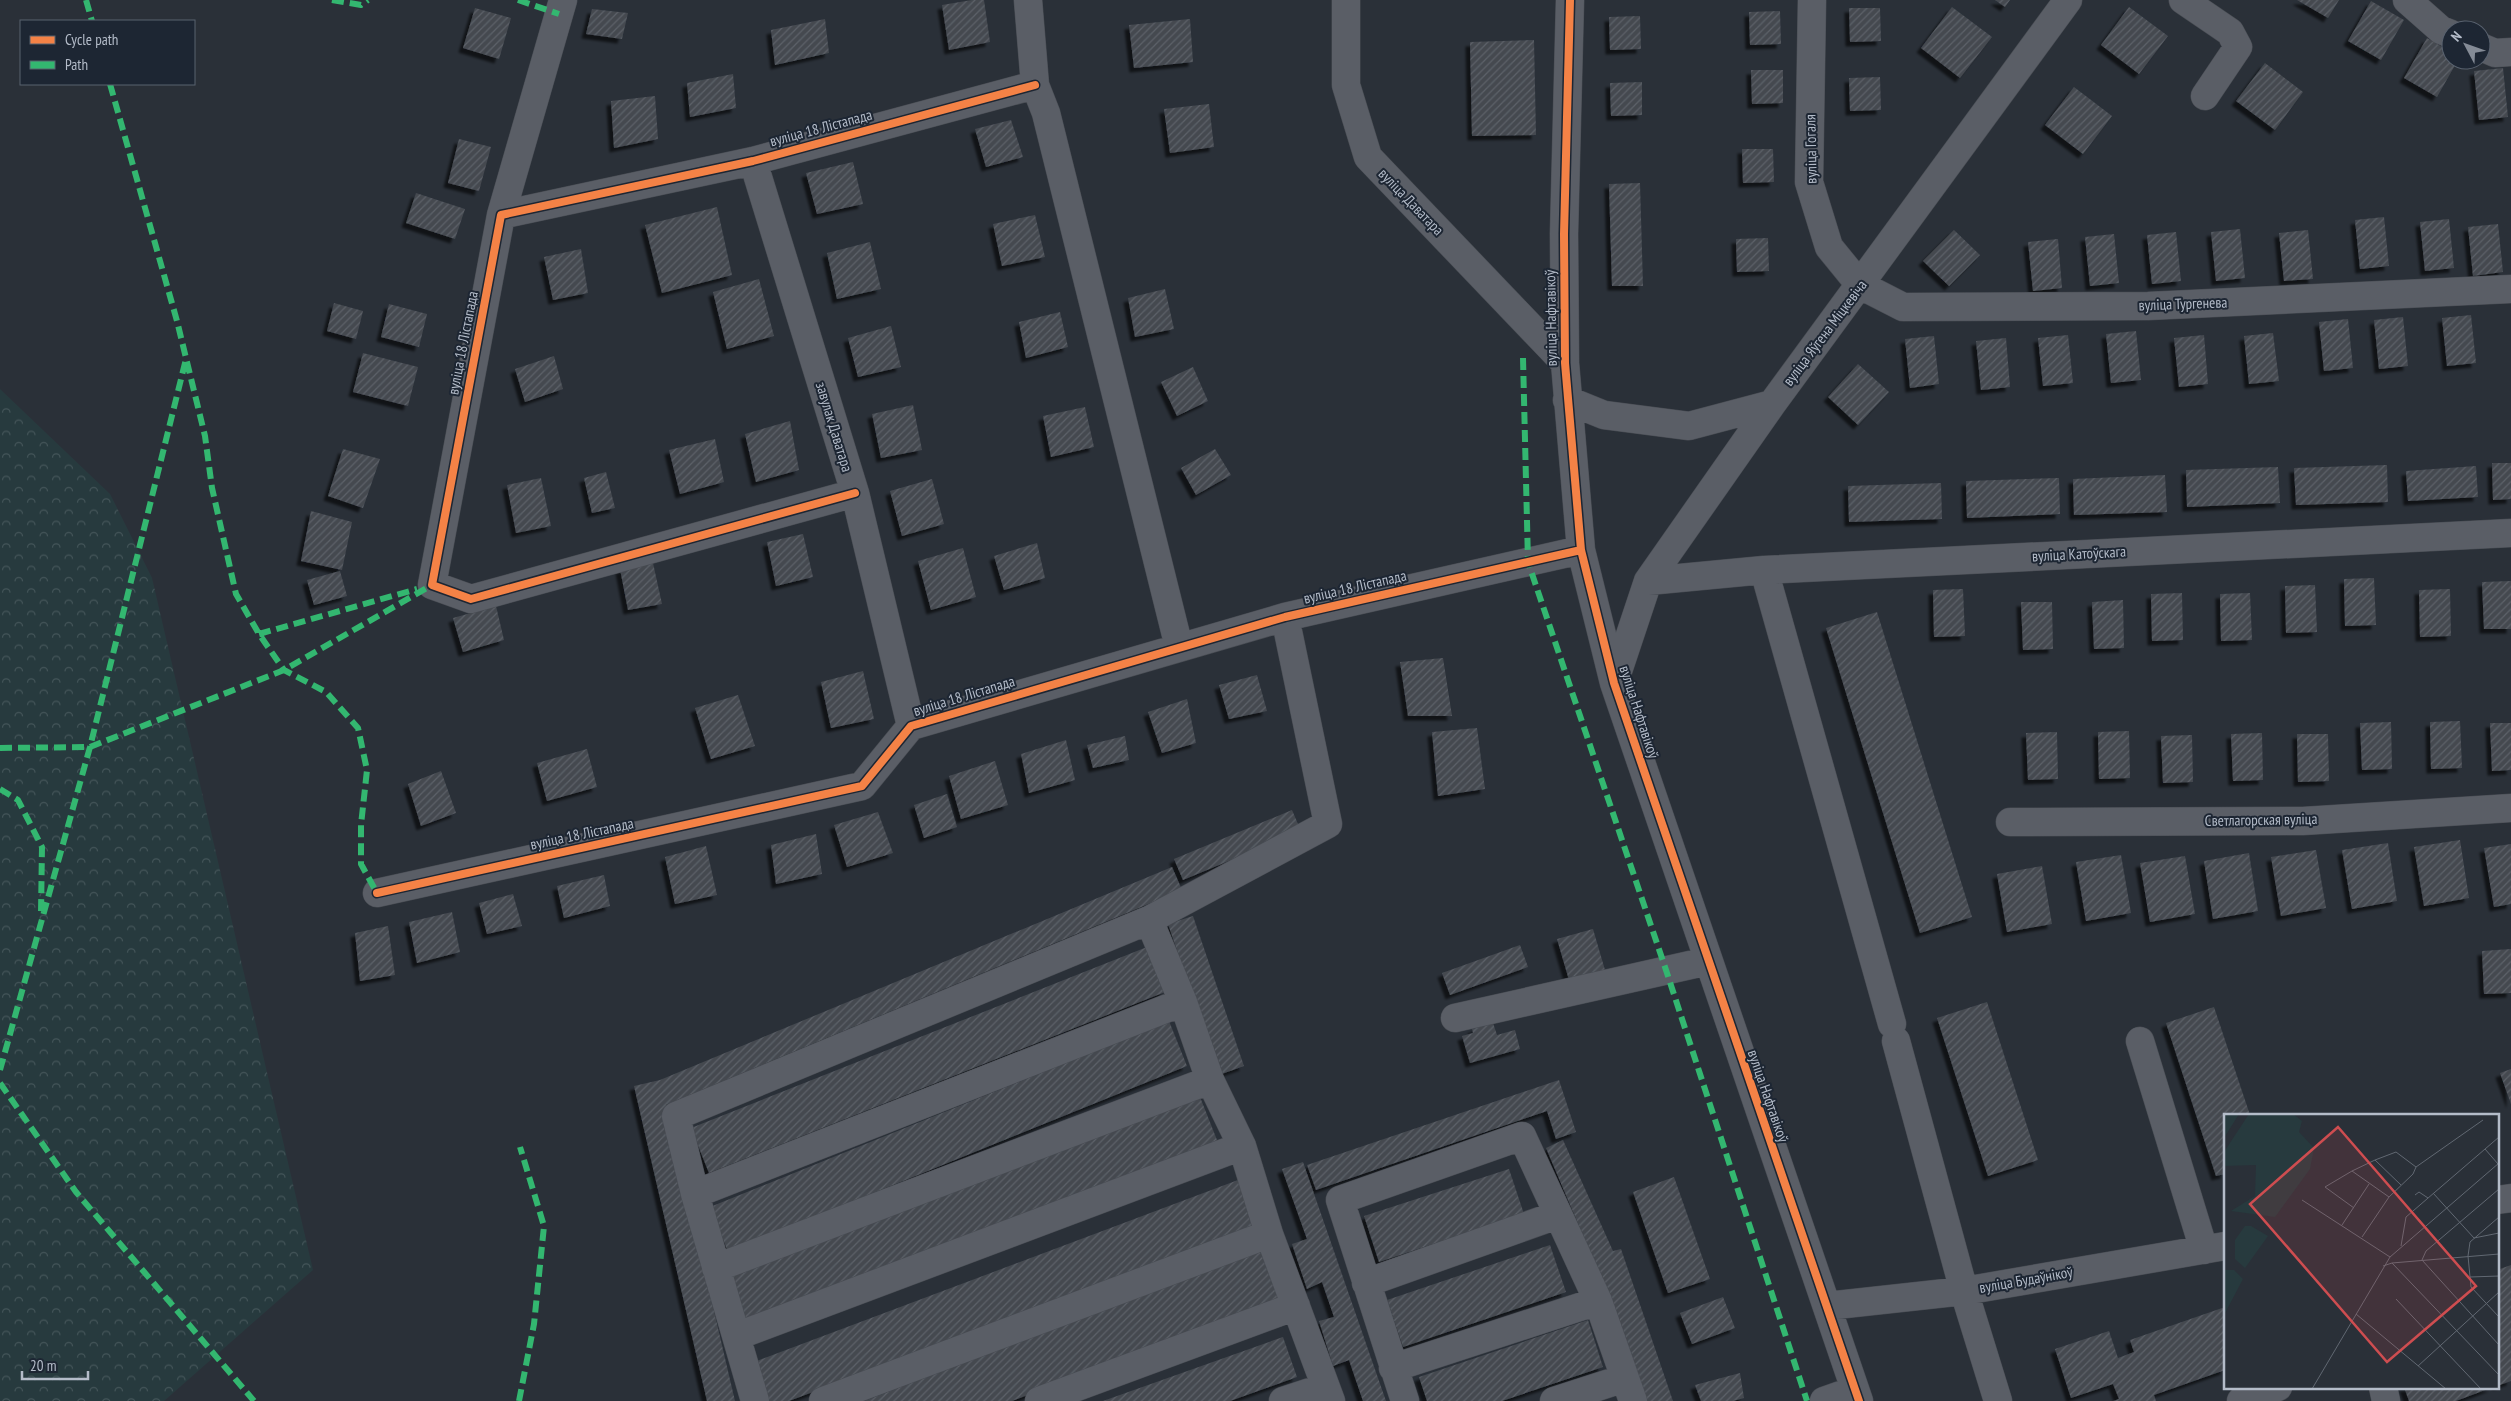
<svg xmlns="http://www.w3.org/2000/svg" width="2511" height="1401" viewBox="0 0 2511 1401" font-family="'PT Sans Narrow',sans-serif">
  <style>
    .forest { fill: url(#forest-crowns) }
    .building { fill: url(#building-hatch); filter: url(#shadow) }
    .lines { fill: none; stroke-linecap: round; stroke-linejoin: round }
    .minor-casing { stroke: #484c53; stroke-width: 29 }
    .minor { stroke: #5a5e66; stroke-width: 28 }
    .quiet { stroke: #33b770; stroke-width: 6; stroke-dasharray: 12 6; stroke-linecap: butt }
    .cycleway-casing { stroke: #1d2633; stroke-width: 11 }
    .cycleway { stroke: #f48246; stroke-width: 8 }
    .labels { text-anchor: middle; stroke-width: 4; stroke-linejoin: round; paint-order: stroke }
    .street-label { font-size: 15px; fill: #b4bcc9; stroke: #1d2633 }
    .inset-road { fill: none; stroke: #616872; stroke-width: 1 }
    .view { fill: #ce4d50; fill-opacity: 0.15; stroke: #ce4d50; stroke-width: 2.5 }
    .inset-edge { fill: none; stroke: #b4bcc9; stroke-width: 2.5 }
  </style>
  <defs>
    <pattern id="forest-crowns" width="20" height="18" patternUnits="userSpaceOnUse" patternTransform="scale(1.25)"><rect width="20" height="18" fill="#273a3e"/><path d="M2 6a3 3 0 1 1 6 0M12 15a3 3 0 1 1 6 0" fill="none" stroke="#445559"/></pattern>
    <pattern id="building-hatch" width="6" height="6" patternUnits="userSpaceOnUse" patternTransform="scale(1.25)"><rect width="6" height="6" fill="#444950"/><path d="M-1 1l2-2M0 6l6-6M5 7l2-2" fill="none" stroke="#5d6168"/></pattern>
    <filter id="shadow"><feDropShadow dx="-4.5" dy="4.5" stdDeviation="1" flood-color="#0009"/></filter>
  </defs>
  <rect width="100%" height="100%" fill="#2a3038"/>
  <path class="forest" d="M0,389L110,494L152,578L313,1270L164,1401H0Z"/>
  <path class="building" d="M972,0H984L990,42L949,50L942,5Z
    M1995,0H2010L2005,7Z
    M2297,0H2339L2328,18Z
    M2371,1L2404,20L2381,60L2348,41Z
    M1952,7L1992,37L1960,78L1921,48Z
    M2129,7L2168,36L2139,74L2101,45Z
    M475,8L511,18L499,59L463,48Z
    M1849,8H1880L1881,41L1850,42Z
    M592,9L628,13L622,39L586,34Z
    M1780,11L1781,44L1750,45L1749,12Z
    M1640,16L1641,49L1610,50L1609,17Z
    M825,19L829,53L775,65L771,30Z
    M1190,19L1193,62L1134,68L1129,25Z
    M2427,38L2451,52V60H2458L2437,97L2404,78Z
    M1534,40L1536,135L1472,136L1470,42Z
    M2265,63L2303,92L2275,130L2236,101Z
    M2503,68L2508,117L2479,120L2474,71Z
    M1751,70H1783V103L1752,104Z
    M733,74L736,108L690,117L687,83Z
    M1880,77L1881,110L1850,111L1849,78Z
    M1642,82V115L1611,116L1610,83Z
    M2074,87L2112,116L2083,154L2045,125Z
    M655,96L658,139L614,148L611,101Z
    M1209,104L1214,147L1170,153L1164,109Z
    M1011,120L1023,157L986,167L975,129Z
    M459,139L491,147L479,191L448,183Z
    M1742,149H1773L1774,182L1743,183Z
    M853,162L863,204L817,214L806,173Z
    M1640,183L1643,286H1612L1609,184Z
    M416,193L465,209L455,239L406,223Z
    M717,207L732,275L662,293L645,225Z
    M1035,215L1045,257L1002,266L993,224Z
    M2384,217L2389,266L2360,269L2355,220Z
    M2449,219L2454,268L2425,271L2420,222Z
    M2498,224L2503,272L2473,276L2468,227Z
    M2240,229L2245,278L2216,281L2211,232Z
    M1954,230L1980,255L1949,286L1923,261Z
    M2308,230L2313,279L2284,281L2279,233Z
    M2176,232L2181,281L2152,284L2147,235Z
    M2114,234L2119,283L2090,286L2085,237Z
    M1768,238L1769,271L1737,272L1736,239Z
    M2058,239L2062,288L2033,291L2028,242Z
    M870,242L881,289L837,299L827,253Z
    M581,249L588,293L553,300L544,257Z
    M759,279L774,336L727,349L713,292Z
    M1165,289L1174,329L1135,337L1128,298Z
    M334,303L363,311L356,339L327,331Z
    M389,304L427,314L419,347L381,337Z
    M1060,312L1068,347L1026,358L1019,322Z
    M2471,315L2476,363L2447,366L2442,318Z
    M2403,317L2408,366L2379,369L2374,320Z
    M2348,319L2353,368L2324,371L2319,322Z
    M891,326L901,367L858,377L848,338Z
    M2136,331L2141,380L2111,383L2106,334Z
    M2273,333L2279,381L2249,384L2244,336Z
    M2068,335L2073,383L2043,386L2038,338Z
    M2204,335L2208,384L2179,387L2174,338Z
    M1934,336L1939,384L1910,388L1905,339Z
    M2006,338L2010,387L1981,390L1976,341Z
    M363,353L418,367L408,406L353,392Z
    M554,356L563,389L525,402L515,369Z
    M1858,364L1889,392L1858,425L1828,397Z
    M1193,367L1208,401L1177,416L1161,382Z
    M913,405L922,450L881,458L872,414Z
    M1085,407L1094,447L1051,457L1043,416Z
    M790,421L799,470L756,482L745,434Z
    M715,439L724,482L680,494L669,450Z
    M343,449L380,459L363,508L328,496Z
    M1215,449L1231,475L1196,495L1181,468Z
    M2492,463H2511V499L2493,500Z
    M2387,465L2388,502L2296,505L2294,468Z
    M2476,466L2478,497L2408,501L2406,471Z
    M2278,467L2280,503L2187,507L2186,470Z
    M606,472L615,508L592,513L584,478Z
    M2165,475L2167,512L2074,515L2073,479Z
    M541,478L551,526L516,533L507,485Z
    M2059,478L2060,514L1967,518L1966,481Z
    M932,479L944,524L902,536L890,491Z
    M1941,483L1942,519L1849,522L1848,486Z
    M311,511L352,522L342,570L301,561Z
    M803,534L813,577L776,586L767,542Z
    M1037,543L1045,578L1004,590L994,556Z
    M963,548L976,597L931,610L918,561Z
    M653,563L662,604L628,610L620,569Z
    M340,571L347,596L314,605L307,580Z
    M2374,578L2376,625L2345,626L2344,579Z
    M2511,581V629H2484L2482,582Z
    M2315,585L2317,632L2286,633L2285,586Z
    M1963,589L1965,636L1934,637L1933,590Z
    M2450,589L2451,636L2420,637L2419,590Z
    M2182,593L2183,640L2152,641L2151,594Z
    M2250,593L2252,640L2221,641L2220,594Z
    M2123,600L2124,648L2094,649L2092,602Z
    M2021,602H2052L2053,649L2023,650Z
    M496,606L504,640L463,652L453,618Z
    M1877,612L1972,917L1920,933L1826,628Z
    M1443,658L1452,716H1408L1400,662Z
    M863,671L874,719L831,728L821,682Z
    M1257,675L1267,711L1229,719L1219,685Z
    M738,695L755,746L711,759L695,708Z
    M1187,699L1196,743L1162,753L1148,712Z
    M2460,721L2462,768L2431,769L2430,722Z
    M2391,722L2392,769L2362,770L2360,723Z
    M2490,723H2511V770L2492,771Z
    M1477,728L1485,789L1438,796L1432,732Z
    M2129,731L2130,778L2099,779L2098,732Z
    M2057,732L2058,779L2028,780L2026,733Z
    M2262,733L2263,780L2233,781L2231,734Z
    M2297,734H2328L2329,781L2298,782Z
    M2192,735L2193,782L2163,783L2161,736Z
    M1125,736L1129,760L1093,768L1087,745Z
    M1066,740L1075,780L1029,793L1021,754Z
    M587,749L597,787L547,801L537,763Z
    M995,761L1008,805L961,819L949,776Z
    M441,771L456,813L421,826L408,784Z
    M947,794L957,827L924,838L914,805Z
    M1292,810L1301,831L1183,880L1174,859Z
    M878,812L893,853L847,867L834,825Z
    M816,834L822,874L776,884L771,845Z
    M2460,840L2469,898L2424,906L2414,847Z
    M2388,843L2397,901L2352,909L2342,850Z
    M2511,844V904L2494,907L2484,848Z
    M706,846L717,895L675,904L665,857Z
    M2316,850L2326,908L2281,916L2271,857Z
    M2249,853L2258,911L2213,919L2204,861Z
    M2121,855L2131,913L2086,921L2076,862Z
    M2185,856L2195,914L2150,922L2140,863Z
    M2042,866L2052,924L2007,932L1997,874Z
    M1172,867L1182,890L666,1105L735,1401H707L634,1086L660,1080Z
    M604,875L610,906L564,918L557,886Z
    M513,894L522,926L487,934L479,903Z
    M452,912L460,952L417,963L409,922Z
    M1193,916L1244,1066L1219,1075L1168,924Z
    M388,926L395,975L360,981L355,933Z
    M1593,929L1605,970L1569,980L1557,939Z
    M1520,945L1528,967L1450,995L1442,973Z
    M1147,947L1165,992L709,1173L691,1128Z
    M2511,949V993L2484,994L2482,951Z
    M1987,1002L2038,1160L1988,1176L1937,1018Z
    M2214,1007L2250,1115H2225V1174L2216,1176L2166,1023Z
    M1169,1021L1187,1066L728,1252L710,1207Z
    M1493,1023L1497,1035L1515,1030L1520,1049L1470,1063L1462,1036L1473,1033L1472,1029Z
    M2511,1069V1104L2500,1073Z
    M1559,1080L1576,1132L1556,1139L1547,1111L1316,1190L1307,1165Z
    M1200,1097L1219,1145L748,1326L730,1277Z
    M1563,1140L1613,1251L1621,1249L1673,1401H1644L1593,1259L1546,1148Z
    M1303,1162L1386,1401H1363L1349,1360L1333,1366L1319,1321L1334,1317L1322,1282L1307,1289L1292,1244L1307,1239L1282,1169Z
    M1509,1169L1524,1214L1379,1262L1364,1216Z
    M1674,1177L1710,1279L1668,1293L1633,1192Z
    M1238,1180L1255,1226L789,1401H768L754,1362Z
    M1550,1245L1566,1292L1403,1347L1387,1300Z
    M1261,1248L1280,1298L1012,1401H864Z
    M2511,1265V1381L2497,1386V1270Z
    M1723,1297L1735,1328L1692,1344L1680,1313Z
    M2225,1307V1370L2154,1395L2156,1401H2113L2119,1399L2113,1384L2071,1398L2055,1349L2109,1331L2118,1358L2134,1352L2130,1340Z
    M1588,1320L1603,1367L1502,1401H1427L1419,1377Z
    M1283,1337L1297,1377L1230,1401H1103Z
    M1740,1373L1744,1398L1733,1401H1701L1695,1385Z
    M2404,1387H2493L2456,1401H2409Z"/>
  <g class="lines">
    <defs>
      <path id="minor" d="M1028,0L1035,85L1046,113L1179,647
        M1346,0V85L1368,157L1565,363
        M1570,0L1564,234L1565,363L1581,550L1614,683L1859,1401
        M1812,0L1809,182L1829,247L1860,285L1903,307L2148,306L2511,289
        M2183,0L2230,32L2238,47L2205,96
        M2407,0L2441,30L2451,34
        M2481,47L2495,53L2511,52
        M753,161L855,493L911,726
        M501,215L563,0
        M1567,400L1604,415L1689,426L1772,404
        M855,493L471,599L432,585L501,215L753,161L1035,85
        M1764,570L1892,1024
        M1648,581L1764,570L2511,533
        M1614,683L1648,581L1772,404L2068,0
        M2010,822L2303,821L2511,808
        M377,893L862,786L911,726L1285,617L1581,550
        M1149,920L1328,824L1285,617
        M1455,1018L1708,961
        M1896,1041L1964,1291L1998,1401
        M2140,1041L2204,1250
        M695,1194L1183,1002
        M2497,1200L2511,1198
        M716,1268L1210,1080
        M1366,1283L1557,1215
        M1827,1306L1964,1291L2225,1246
        M737,1336L1242,1146
        M1393,1368L1598,1301
        M2383,1387L2386,1401
        M755,1401L695,1194L676,1116L1149,920L1183,1002L1210,1080L1242,1146L1269,1234L1331,1401
        M823,1401L1269,1234
        M1039,1401L1296,1306
        M1283,1401L1325,1387
        M1405,1401L1340,1200L1522,1136L1598,1301L1633,1401
        M1554,1401L1625,1378
        M1824,1401L1855,1390
        M2241,1401L2278,1387"/>
    </defs>
    <use href="#minor" class="minor-casing"/>
    <use href="#minor" class="minor"/>
    <path class="quiet" d="M86,0L92,21
      M332,0L361,5L368,0
      M518,0L559,14
      M110,84L177,321L205,436L212,488L236,594L259,634L284,670L326,692L358,728L367,770L361,825V864L377,893
      M1523,358L1528,562L1666,970L1807,1401
      M259,634L417,589
      M0,748L90,747L284,670L432,585
      M0,789L18,800L42,847L41,913
      M0,1070L90,747L186,359
      M0,1083L76,1192L254,1401
      M519,1401L534,1324L544,1226L520,1147"/>
    <defs>
      <path id="cycleway" d="M1570,0L1564,234L1565,363L1581,550L1614,683L1859,1401
        M855,493L471,599L432,585L501,215L753,161L1035,85
        M377,893L862,786L911,726L1285,617L1581,550"/>
    </defs>
    <use href="#cycleway" class="cycleway-casing"/>
    <use href="#cycleway" class="cycleway"/>
  </g>
  <g class="labels">
    <g class="street-label">
      <text transform="translate(821 128) rotate(-15)" y="5">вуліца 18 Лістапада</text>
      <text transform="translate(1811 149) rotate(-91)" y="5">вуліца Гогаля</text>
      <text transform="translate(1411 202) rotate(46)" y="5">вуліца Даватара</text>
      <text transform="translate(2183 304) rotate(-2)" y="5">вуліца Тургенева</text>
      <text transform="translate(1551 318) rotate(-91)" y="5">вуліца Нафтавікоў</text>
      <text transform="translate(1825 333) rotate(-53)" y="5">вуліца Яўгена Міцкевіча</text>
      <text transform="translate(463 343) rotate(-79)" y="5">вуліца 18 Лістапада</text>
      <text transform="translate(834 427) rotate(73)" y="5">завулак Даватара</text>
      <text transform="translate(2079 554) rotate(-3)" y="5">вуліца Катоўскага</text>
      <text transform="translate(1355 587) rotate(-13)" y="5">вуліца 18 Лістапада</text>
      <text transform="translate(964 696) rotate(-17)" y="5">вуліца 18 Лістапада</text>
      <text transform="translate(1639 712) rotate(72)" y="5">вуліца Нафтавікоў</text>
      <text transform="translate(2261 820) rotate(-1)" y="5">Светлагорская вуліца</text>
      <text transform="translate(582 834) rotate(-12)" y="5">вуліца 18 Лістапада</text>
      <text transform="translate(1768 1096) rotate(71)" y="5">вуліца Нафтавікоў</text>
      <text transform="translate(2026 1280) rotate(-10)" y="5">вуліца Будаўнікоў</text>
    </g>
  </g>
  <g transform="translate(2224 1114)">
    <rect width="275" height="275" fill="#2a3038"/>
    <path d="M21,112H27L44,122L21,154L11,145V126Z" fill="#273a3e"/>
    <path d="M0,0H15L0,24ZM25,0H69L78,7L75,18L90,34L86,55L51,103L7,97L31,82L32,51L0,52V38ZM0,156H10L19,165L0,201Z" fill="#273a3e"/>
    <path class="inset-road" d="M261,35L274,50M151,46L172,38L192,53M128,57L151,46L177,71M275,75L202,137L198,146L275,231M209,79L250,124L275,119M191,81L195,78L204,84M78,86L166,143M130,94L101,73L128,57L165,83M275,103L246,128L244,142L247,173L275,203M118,111L145,70M138,123L165,83L189,60L192,53L259,6M177,132L182,103L275,23M168,149L275,261M159,152L168,149L275,140M246,163L275,162M172,185L257,275M132,200L222,275M194,252L275,178M88,275L166,143L275,49"/>
    <path class="view" d="M114,13L252,172L163,248L26,90Z"/>
    <rect width="275" height="275" class="inset-edge"/>
  </g>
  <rect x="20" y="20" width="175" height="65" fill="#1d2633" stroke="#59626f"/>
  <rect x="30" y="36" width="25" height="8" fill="#f48246" stroke="#59626f"/>
  <text x="65" y="45" font-size="15" fill="#b4bcc9">Cycle path</text>
  <rect x="30" y="61" width="25" height="8" fill="#33b770" stroke="#59626f"/>
  <text x="65" y="70" font-size="15" fill="#b4bcc9">Path</text>
  <g transform="translate(2466 45) rotate(311)"><circle r="24" fill="#1d2633" stroke="#59626f"/>
  <path d="M0-4L9 19L0 12L-9 19Z" fill="#848b96"/>
  <text y="-8" font-size="14" font-weight="bold" text-anchor="middle" fill="#b4bcc9">N</text>
  </g>
  <path d="M22 1371v8h66v-8" fill="none" stroke="#b4bcc9" stroke-width="2.5"/>
  <text x="30" y="1371" font-size="15" fill="#b4bcc9" stroke="#1d2633" stroke-width="4" paint-order="stroke">20 m</text>
</svg>
